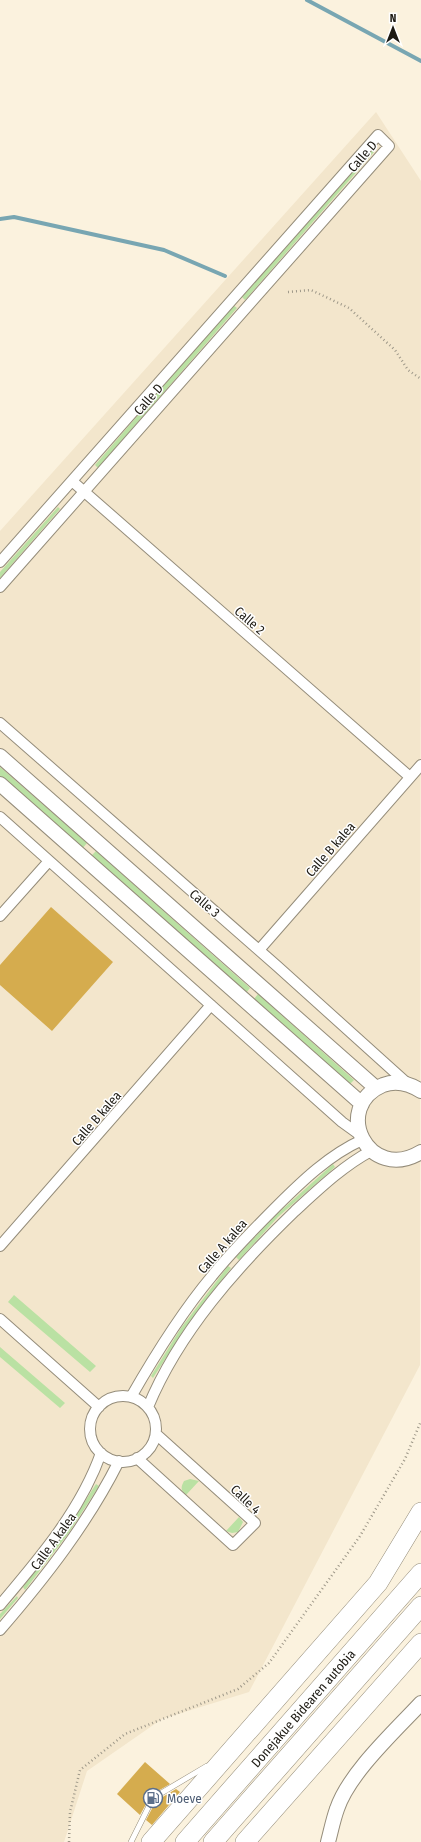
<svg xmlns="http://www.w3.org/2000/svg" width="421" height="1842" viewBox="0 0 421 1842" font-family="'Fira Sans Condensed',sans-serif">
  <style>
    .built { fill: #f3e6cc }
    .green { fill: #bae1a3 }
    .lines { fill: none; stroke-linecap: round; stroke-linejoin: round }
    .stream { stroke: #78a6b2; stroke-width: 4 }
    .building { fill: #d5ac4e }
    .lane-casing { stroke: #948c7a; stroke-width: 6 }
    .street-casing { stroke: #948c7a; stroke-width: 12 }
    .secondary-casing { stroke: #948c7a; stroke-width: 16 }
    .highway-casing { stroke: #948c7a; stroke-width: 20 }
    .path { stroke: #9e9889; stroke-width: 2.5; stroke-dasharray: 1 3; stroke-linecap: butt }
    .lane { stroke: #fff; stroke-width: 5 }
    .street { stroke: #fff; stroke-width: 10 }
    .secondary { stroke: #fff; stroke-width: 14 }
    .highway { stroke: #fff; stroke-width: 19 }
    .labels { text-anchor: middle; stroke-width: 3; stroke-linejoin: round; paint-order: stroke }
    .street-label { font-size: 13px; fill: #1c1912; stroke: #fff }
    .service-label { font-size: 13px; fill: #4e5e75; stroke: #fff; text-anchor: start }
  </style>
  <rect width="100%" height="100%" fill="#fbf2de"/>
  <path class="built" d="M376,112L421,181L420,1365L249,1692L162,1719L87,1771L64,1842H0V531Z"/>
  <path class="green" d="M372,150L374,152L245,300L242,297Z
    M233,305L237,308L98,468L95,465Z
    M58,507L60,509L0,578V572Z
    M0,767L87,843L82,849L0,777Z
    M96,851L250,988L246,993L91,856Z
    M258,994L354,1080L350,1084L254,999Z
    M333,1164L335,1167L278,1217L239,1260L236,1257L276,1215Z
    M228,1266L231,1268L184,1330L153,1378L151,1376L181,1328Z
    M14,1295L96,1366L90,1372L8,1302Z
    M0,1347L65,1403L60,1408L0,1357Z
    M190,1479L199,1481L186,1495C180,1490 181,1487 184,1481Z
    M96,1484L99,1486L68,1534L25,1590L23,1587L66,1531Z
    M239,1517L243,1522L238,1532L232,1533L226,1531Z
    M17,1596L18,1598L0,1619V1614Z"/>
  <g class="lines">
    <path class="stream" d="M307,0L421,61
      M0,219L14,217L164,250L225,276"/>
  </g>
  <path class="building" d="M51,907L113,962L52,1031L0,985V965Z
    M145,1762L170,1784L151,1795L140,1815L117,1794Z
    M176,1789L180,1792L152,1825L146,1820L156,1801Z"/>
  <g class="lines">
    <defs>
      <path id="lane" d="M131,1842L153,1798L207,1766"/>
      <path id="street" d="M72,481L410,777
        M0,562L378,135L389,146L0,587
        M0,723L277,966L409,1085
        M0,817L342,1122L360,1135
        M0,916L49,861
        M259,950L421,765
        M0,1246L211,1005
        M0,1319L99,1407
        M90 1429a33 33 0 1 1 66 0a33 33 0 1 1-66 0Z
        M131,1397C155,1355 181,1313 212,1276C232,1251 254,1229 276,1207C302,1181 329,1155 362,1140
        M148,1407C179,1332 237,1267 295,1211C319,1189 343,1166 371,1151
        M137,1458L233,1545L255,1523L156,1434
        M0,1605C39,1559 81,1510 101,1453
        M0,1630C45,1578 88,1523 119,1461"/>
      <path id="secondary" d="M0,756L376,1088
        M0,784L362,1104
        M421,1091C410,1084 396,1080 383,1085C331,1107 368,1184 421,1152
        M328,1842C331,1831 333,1820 337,1809C349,1773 395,1731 421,1703"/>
      <path id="highway" d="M151,1842L378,1583L421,1512
        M185,1842L421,1573
        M213,1842L421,1606
        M245,1842L421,1643"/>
    </defs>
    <use href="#lane" class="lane-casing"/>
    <use href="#street" class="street-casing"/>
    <use href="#secondary" class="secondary-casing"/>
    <use href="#highway" class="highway-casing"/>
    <path class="path" d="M288,292L311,290L349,308L395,350L408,370L421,379
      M69,1842L70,1812L80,1770L125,1734L238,1689L269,1663L360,1536L405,1459L421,1421"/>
    <use href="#lane" class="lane"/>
    <use href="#street" class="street"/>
    <use href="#secondary" class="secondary"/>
    <use href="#highway" class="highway"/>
  </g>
  <defs>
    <symbol id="fuel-ring" viewBox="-11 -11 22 22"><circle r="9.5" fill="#fff" stroke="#5c6f8a" stroke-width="1.5"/><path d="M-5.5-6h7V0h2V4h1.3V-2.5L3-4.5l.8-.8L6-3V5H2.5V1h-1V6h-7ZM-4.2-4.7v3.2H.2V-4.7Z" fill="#5c6f8a"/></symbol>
  </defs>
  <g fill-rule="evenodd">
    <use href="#fuel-ring" x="142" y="1787" width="22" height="22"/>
  </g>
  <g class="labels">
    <g class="street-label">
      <text transform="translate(362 156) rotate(-49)" y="5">Calle D</text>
      <text transform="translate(148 399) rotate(-49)" y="5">Calle D</text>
      <text transform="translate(250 620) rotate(41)" y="5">Calle 2</text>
      <text transform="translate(330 849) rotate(-49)" y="5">Calle B kalea</text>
      <text transform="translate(205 903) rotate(41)" y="5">Calle 3</text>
      <text transform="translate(96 1118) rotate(-49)" y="5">Calle B kalea</text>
      <text transform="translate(222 1246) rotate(-49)" y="5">Calle A kalea</text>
      <text transform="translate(246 1499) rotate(44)" y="5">Calle 4</text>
      <text transform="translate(53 1541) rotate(-54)" y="5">Calle A kalea</text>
      <text transform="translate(303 1708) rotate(-49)" y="5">Donejakue Bidearen autobia</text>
    </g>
    <g class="service-label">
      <text x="167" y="1803">Moeve</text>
    </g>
  </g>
  <g transform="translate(393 28)" stroke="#ffffff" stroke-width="3" paint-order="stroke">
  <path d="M0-3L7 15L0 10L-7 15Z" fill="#1c1912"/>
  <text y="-6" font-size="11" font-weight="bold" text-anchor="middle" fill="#1c1912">N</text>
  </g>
</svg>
